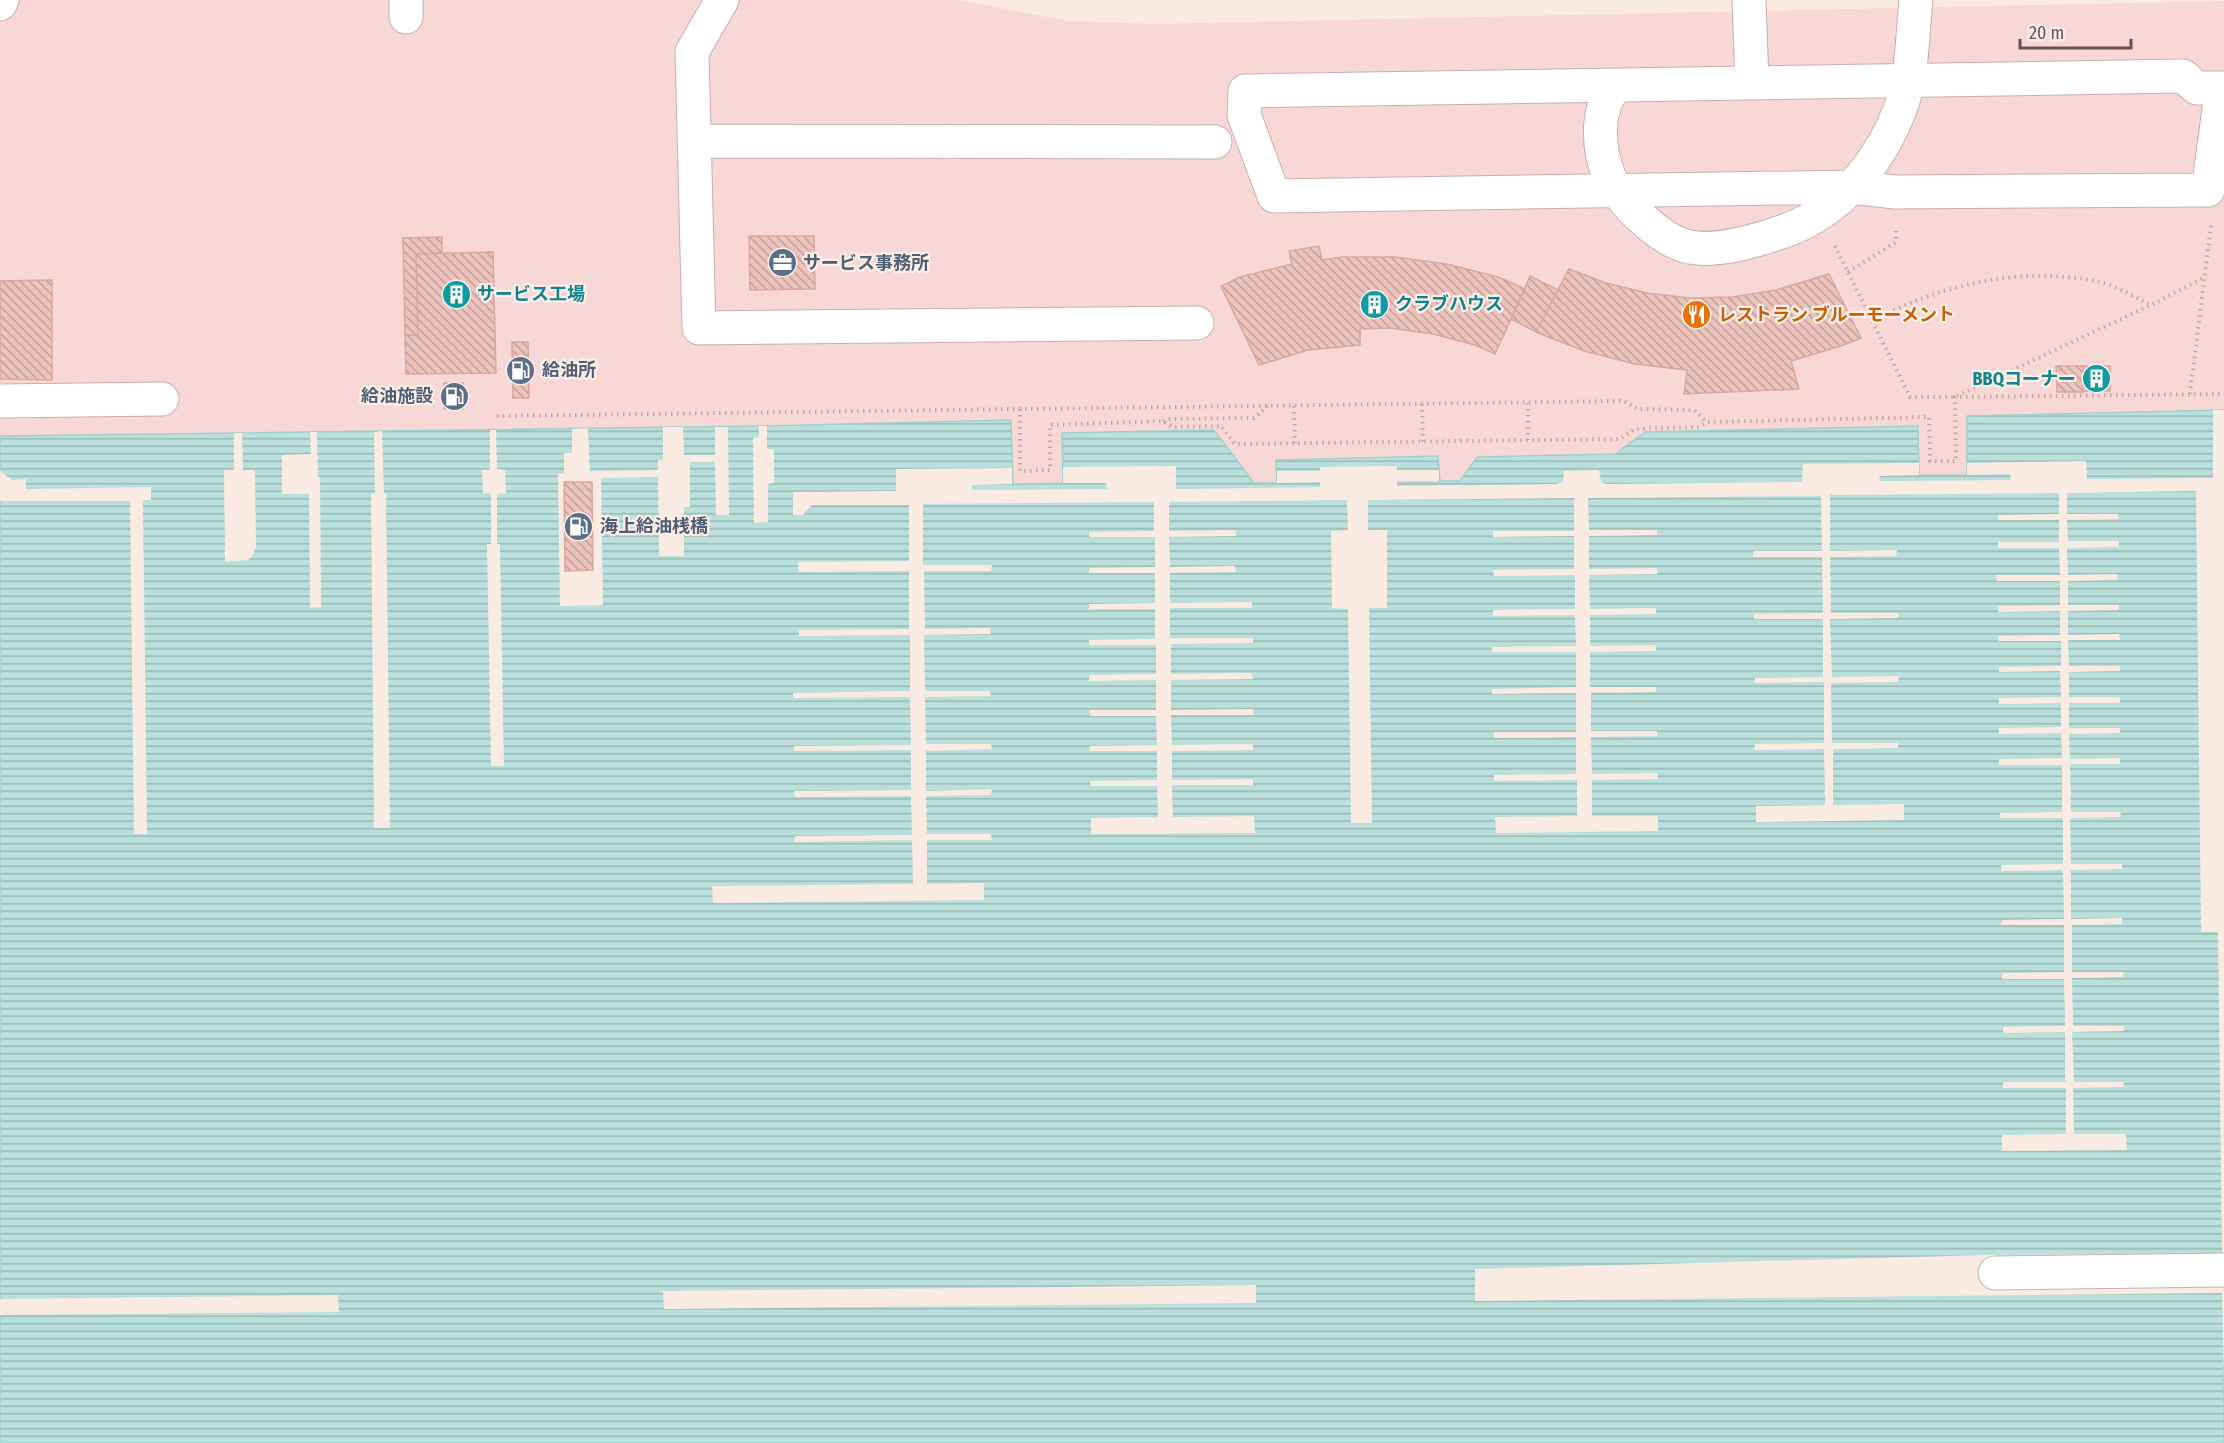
<svg xmlns="http://www.w3.org/2000/svg" width="2224" height="1443" viewBox="0 0 2224 1443" font-family="'Fira Sans Condensed','Noto Sans JP',sans-serif">
  <style>
    .commercial { fill: #f8d8d6 }
    .water { fill: url(#water-rules); stroke: #a0d1cc; stroke-width: 1.5 }
    .pier { fill: #f9eae2 }
    .building { fill: url(#building-back-hatch); stroke: #dca79e; stroke-width: 1.5 }
    .lines { fill: none; stroke-linecap: round; stroke-linejoin: round }
    .minor-casing { stroke: #c8b0aa; stroke-width: 35 }
    .path { stroke: #d0a7a0; stroke-width: 4; stroke-dasharray: 1.5 4.5; stroke-linecap: butt }
    .minor { stroke: #fff; stroke-width: 33 }
    .labels { text-anchor: middle; stroke-width: 4.5; stroke-linejoin: round; paint-order: stroke }
    .service-label { font-size: 18px; font-weight: bold; fill: #4e5e75; stroke: #fdefe7; text-anchor: start }
    .culture-label { font-size: 18px; font-weight: bold; fill: #0d838f; stroke: #fdefe7; text-anchor: start }
    .food-label { font-size: 18px; font-weight: bold; fill: #c56008; stroke: #fdefe7; text-anchor: start }
  </style>
  <defs>
    <pattern id="water-rules" width="6" height="5" patternUnits="userSpaceOnUse" patternTransform="scale(1.5)"><rect width="6" height="5" fill="#b9e0dc"/><path d="M0 2.5h6" fill="none" stroke="#9bb8b4"/></pattern>
    <pattern id="building-back-hatch" width="6" height="6" patternUnits="userSpaceOnUse" patternTransform="scale(1.5)"><rect width="6" height="6" fill="#ecc3bc"/><path d="M-1 5l2 2M0 0l6 6M5-1l2 2" fill="none" stroke="#c3a19b"/></pattern>
  </defs>
  <rect width="100%" height="100%" fill="#f9eae2"/>
  <path class="commercial" d="M0,0H959L1068,21L1155,24L2224,1V410L1967,416V475H1919L1918,426L1646,432L1615,454L1477,457L1460,481H1439L1438,456L1277,471V483H1254L1214,430L1062,433L1063,483L1012,484L1010,420L759,426L0,436Z"/>
  <path class="water" d="M2224,410V1443H0V436L759,426L1011,420L1013,484L1063,483L1062,433L1214,430L1254,483H1277L1276,460L1438,456L1440,481H1460L1477,457L1615,454L1645,432L1918,426L1919,475H1967V416Z"/>
  <path class="pier" d="M2213,410H2224V1380L2222,1293L1475,1301V1269L1983,1255L2222,1253L2218,932H2201L2196,491L2067,493V514H2118L2119,519L2067,520L2068,541H2119V547L2067,548L2068,575L2117,574L2118,580L2068,581V605H2119V610L2068,611V635L2119,634L2120,640H2068L2069,666H2120V671L2069,672V697H2120V703H2069V728H2120V733L2069,734L2070,759L2120,758V764H2070L2071,812H2121L2120,817L2070,818L2071,864H2122V869L2071,870V919L2122,918V924L2072,925V972H2123V977L2072,978L2073,1026H2124V1031L2072,1032L2074,1082H2124L2123,1087L2073,1088L2074,1134H2126L2127,1150L2002,1151V1135L2066,1134V1088H2003V1082H2065V1032L2003,1033V1027L2065,1026L2064,979H2002V973L2064,972V925H2001L2002,920L2064,919L2063,870L2001,871V865L2063,864V818H2000V813L2062,812V765H1999V759L2062,758L2061,733L1999,734V728L2061,727V703L1999,704V698L2061,697L2060,671L1999,672V667L2061,666V641H1999L1998,636L2060,635V611L1998,612L1999,606L2060,605V581H1997L1996,575H2060L2059,548H1998V542H2059V520H1998V515L2059,514V493L1830,495V551L1897,550L1896,556L1830,557L1831,613H1898V618L1830,619L1832,677L1899,676L1898,682L1831,683L1832,743H1898V748L1833,749V805L1904,804V820L1756,822V806L1825,805L1824,749L1754,750L1755,744L1824,743V682L1755,683V678L1823,677V619H1754V614L1823,613L1822,557H1753V551H1822L1821,496L1588,498L1589,530H1657V535L1589,536V569L1657,568V574L1589,575L1590,609L1656,608V614L1590,615V646L1656,645V651L1590,652V687H1656V692L1591,693V731H1657V736L1591,737L1592,774L1657,773L1658,779L1592,780V816H1658V831L1496,833L1495,817L1577,816V780L1494,781V775L1576,774V737L1494,738V732H1576V693L1492,694V689L1576,687V652H1492V647L1576,646L1575,615L1493,616V610L1575,609V575L1494,576L1493,570L1574,569V536L1493,537V531H1574V498L1368,500V530H1387V608H1369L1372,823H1351L1348,609L1332,608L1331,531L1348,530L1347,500L1169,502V531L1236,530V536L1169,537L1170,567L1235,566L1236,572L1170,573V603L1252,602V608H1170V638H1253V643L1171,644V674L1252,673L1253,679L1171,680V710L1254,709L1253,715H1171L1172,745L1253,744V750L1172,751V780L1253,779V785H1172L1173,817L1254,816L1255,833L1091,834V818L1158,817L1157,786H1090V781L1157,780V751H1089L1090,746L1157,745L1156,716H1090V710H1156V680L1089,681V675L1156,674V645H1089V640L1155,639V609H1089V604L1155,603V573H1089V568L1155,567V537H1089V532L1154,531V502L923,504V565H992L991,571H924L925,629L990,628L991,634L924,635L925,691H990L991,696L925,697L926,744H991L992,749L926,751V791L992,789L991,795L926,796L927,834H991L992,840H927V884L984,883V900L713,903L712,886L913,884L912,840L794,842L795,836L912,835L911,796L795,797L794,791L911,790V750L794,751V746L911,745L910,697L793,698V693L910,691V635L799,636V630L909,629V571L799,572L798,562L909,561V505H812L803,515H793V492L896,491V469L1012,468V484L972,485V490L1107,489L1106,483H1063V467L1176,466V489L1320,487V482L1277,483V471H1320V467L1397,466V470H1439V481H1397V486L1557,484L1563,481L1564,471L1599,470L1601,482L1606,484L1802,482L1803,464L1919,463V475L1880,476L1879,481L2011,480L2010,474L1967,475V463L2086,461L2087,479L2213,478Z
    M759,426H767V449H774V483L768,484V522L754,523L753,438L759,437Z
    M663,427H683L684,455H715V427H728L729,515H716L715,462H690V507H684V556H659L658,477L601,478L603,605L560,606L558,474L564,473V453H572V429L588,428L590,473L593,471L658,470V460H663Z
    M490,430H496L497,469L505,470L506,493L497,494V544H500L504,766H491L487,544H491V494L483,493L482,470H490Z
    M382,431L384,493L386,494L390,828H374L371,494L375,493L374,432Z
    M310,432H317L318,477H320L321,607L310,608L309,494H282V455L311,454Z
    M234,433H242L243,470H255L256,547L253,555L248,560L225,562L224,470H234Z
    M0,471L12,480L26,479V489L151,487V500H143L147,834H134L130,501H0Z
    M1256,1285V1303L664,1309L663,1291Z
    M338,1295L339,1312L0,1315V1299Z"/>
  <path class="building" d="M749,236H814L815,289L750,290Z
    M442,237V253L416,254L418,335H405L403,238Z
    M1319,246L1322,260L1342,257H1395L1447,264L1498,277L1525,289L1495,354L1475,345L1433,334L1390,328L1360,329V345L1308,350L1259,365L1221,286L1240,277L1292,264L1289,251Z
    M493,252L496,373L406,374L405,335H418L416,254Z
    M1569,269L1606,283L1647,293L1690,298L1733,297L1776,290L1829,274L1861,338L1841,346L1791,361L1799,389L1684,394L1687,370L1635,364L1584,351L1536,332Z
    M1530,276L1558,290L1536,332L1511,319Z
    M52,280V380L0,379V281Z
    M512,342H528L529,398H513Z
    M2056,366H2083V392H2057Z
    M2083,366H2110V391H2083Z
    M444,383H463V409H444Z
    M564,482H592L593,570L565,571Z"/>
  <g class="lines">
    <defs>
      <path id="minor" d="M406,0V17
        M722,0L692,52L699,328L1197,323
        M1749,0L1752,83
        M0,4L2,0
        M2183,76L2197,88H2222L2208,190L1895,192L1852,187L1274,196L1244,115L1245,91Z
        M1616,86C1595,108 1598,149 1609,176C1620,202 1661,241 1689,247C1711,251 1734,246 1756,240C1773,235 1791,230 1807,221C1849,199 1882,156 1899,112C1913,78 1912,36 1916,0
        M694,141L1215,142
        M0,401L162,399
        M1995,1273L2224,1270"/>
    </defs>
    <use href="#minor" class="minor-casing"/>
    <path class="path" d="M1835,246L1910,397H1955L2151,305L2205,277
      M1848,272L1896,242V228
      M1872,321C1940,285 2019,266 2096,281C2115,285 2133,296 2151,305
      M2190,394L2211,225
      M1528,403V440
      M1422,404L1423,442
      M1294,406L1295,443
      M1020,409V471L1050,470V425L1163,421L1172,427L1221,426L1235,444L1620,439L1635,429L1699,427L1707,422
      M497,416L1624,401L1638,409L1694,410L1707,422L1929,417L1930,461H1956L1955,397L2224,394
      M1163,421L1170,419L1254,418L1268,406"/>
    <use href="#minor" class="minor"/>
  </g>
  <defs>
    <symbol id="office-disc" viewBox="-11 -11 22 22"><circle r="9.5" fill="#5c6f8a" stroke="#fdefe7"/><path d="M-6-3h4V-5.5h4V-3h4V5H-6ZM-1-4.5V-3h2v-1.5ZM-6 0V1H6V0Z" fill="#fff"/></symbol>
    <symbol id="building-disc" viewBox="-11 -11 22 22"><circle r="9.5" fill="#0f9aa8" stroke="#fdefe7"/><path d="M-4-6H4V6H1V3H-1V6H-4ZM-2.5-4.3h1.7v1.8h-1.7ZM.8-4.3h1.7v1.8H.8ZM-2.5-1h1.7V.8h-1.7ZM.8-1h1.7V.8H.8Z" fill="#fff"/></symbol>
    <symbol id="restaurant-disc" viewBox="-11 -11 22 22"><circle r="9.5" fill="#e8710a" stroke="#fdefe7"/><path d="M-5-6h1v4h1v-4h1v4h1v-4h1v5L-1.5 .5V6h-2V.5L-5-1ZM5-6V6H3V1.5H1.5Q1.5-4 5-6Z" fill="#fff"/></symbol>
    <symbol id="fuel-disc" viewBox="-11 -11 22 22"><circle r="9.5" fill="#5c6f8a" stroke="#fdefe7"/><path d="M-5.5-6h7V0h2V4h1.3V-2.5L3-4.5l.8-.8L6-3V5H2.5V1h-1V6h-7ZM-4.2-4.7v3.2H.2V-4.7Z" fill="#fff"/></symbol>
  </defs>
  <g fill-rule="evenodd">
    <use href="#office-disc" x="766" y="246" width="33" height="33"/>
    <use href="#building-disc" x="440" y="278" width="33" height="33"/>
    <use href="#building-disc" x="1358" y="288" width="33" height="33"/>
    <use href="#restaurant-disc" x="1680" y="298" width="33" height="33"/>
    <use href="#fuel-disc" x="504" y="354" width="33" height="33"/>
    <use href="#building-disc" x="2080" y="362" width="33" height="33"/>
    <use href="#fuel-disc" x="438" y="380" width="33" height="33"/>
    <use href="#fuel-disc" x="562" y="510" width="33" height="33"/>
  </g>
  <g class="labels">
    <g class="service-label">
      <text x="803" y="269">サービス事務所</text>
      <text x="542" y="376">給油所</text>
      <text x="433" y="402" text-anchor="end">給油施設</text>
      <text x="600" y="532">海上給油桟橋</text>
    </g>
    <g class="culture-label">
      <text x="477" y="300">サービス工場</text>
      <text x="1395" y="310">クラブハウス</text>
      <text x="2076" y="385" text-anchor="end">BBQコーナー</text>
    </g>
    <g class="food-label">
      <text x="1718" y="321">レストラン ブルーモーメント</text>
    </g>
  </g>
  <path d="M2020 39v9h111v-9" fill="none" stroke="#6e4f4b" stroke-width="3"/>
  <text x="2029" y="39" font-size="18" fill="#6e4f4b" stroke="#fdefe7" stroke-width="4.5" paint-order="stroke">20 m</text>
</svg>
